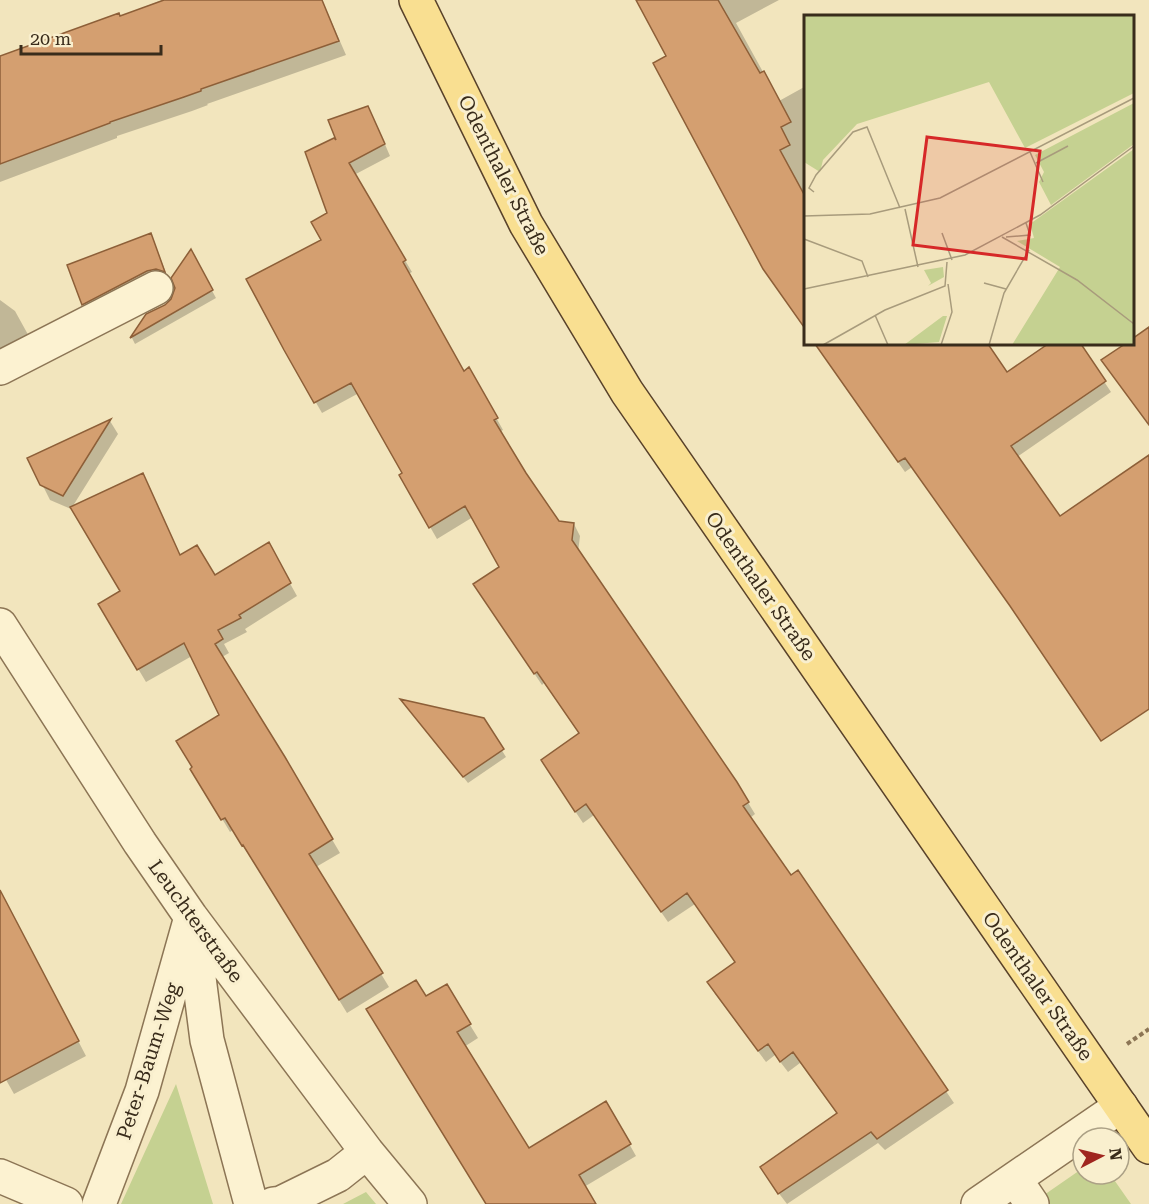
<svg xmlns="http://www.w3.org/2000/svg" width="1149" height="1204" viewBox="0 0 1149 1204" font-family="'Roboto Serif',serif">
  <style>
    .green { fill: #c5d191 }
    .shadow { fill: #0003 }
    .building { fill: #d49f70; stroke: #8d5f38; stroke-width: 1.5 }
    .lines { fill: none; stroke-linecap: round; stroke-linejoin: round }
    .minor-casing { stroke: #8c7555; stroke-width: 36 }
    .major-casing { stroke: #59422a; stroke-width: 36 }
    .path { stroke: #8c7555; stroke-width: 4; stroke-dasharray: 4.5 3; stroke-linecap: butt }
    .minor { stroke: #fcf2d1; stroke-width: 33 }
    .major { stroke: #f9df91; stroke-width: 33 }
    .labels { text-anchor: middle; stroke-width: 6; stroke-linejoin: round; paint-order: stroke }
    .street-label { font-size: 20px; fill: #392c1b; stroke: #f9efce }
    .inset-road { fill: none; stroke: #a89b7c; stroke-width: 1.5 }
    .view { fill: #d62828; fill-opacity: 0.15; stroke: #d62828; stroke-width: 3 }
    .inset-edge { fill: none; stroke: #392c1b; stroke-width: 3 }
  </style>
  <rect width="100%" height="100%" fill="#f2e5bd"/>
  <path class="green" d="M176,1084L213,1204H121Z
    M1083,1168V1174H1110L1131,1204H1031Z
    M366,1192L376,1204H343Z"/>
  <path class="shadow" d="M162,0H322L346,55L207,104L208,105L192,111L117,136V138L0,182V56L119,17Z
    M638,0H779L736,23L779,101L806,86V330L764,269L668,57Z
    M374,119L390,156L354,175L412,272L408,274L463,373L469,369L503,430L499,432L525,474L558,522L574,524L580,536L578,552L736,783L755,814L750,818L791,877L798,872L954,1103L885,1150L878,1143L787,1204L768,1179L837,1114L800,1063L788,1072L775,1055L766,1062L715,994L709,982L736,963L695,904L668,922L594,815L583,823L549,772L580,734L544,683L542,685L475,585L501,567L473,517L437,539L401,476L404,474L359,393L322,413L285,349L323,240L329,213L338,147Z
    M154,242L168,278L88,311L84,304Z
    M191,252L216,298L135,344L132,338L148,315L165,306L173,299Z
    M0,300L15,311L31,340L0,352Z
    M815,344H917L920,348L926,344H986L1007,374L1051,344H1079L1111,392L1017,457L1059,518L1149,475V708L1018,617L912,467L905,472Z
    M110,421L118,434L71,509L50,500L29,458Z
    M143,475L150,488L181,557L215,577L268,544L297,596L245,629L247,632L224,644L229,653L222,657L284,758L340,853L316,867L389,987L347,1013L252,858H251L233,830L230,832L192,769L221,715L192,656L146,682L100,605L122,592Z
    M403,701L483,720L506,757L468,783Z
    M0,911L16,921L86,1056L14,1094L0,1069Z
    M446,986L478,1038L464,1047L528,1151L606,1103L636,1156L584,1187L594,1204H528L426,998Z"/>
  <path class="building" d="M164,0H322L339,41L201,89V91L184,97L110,122V123L0,164V56L119,13L120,16Z
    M636,0H718L760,73L764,71L791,122L781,127L790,145L780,150L806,198V330L763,269L653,63L666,56Z
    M368,106L385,144L349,163L406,260L403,262L464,371L469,367L498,418L494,420L526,473L559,521L574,523L572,540L737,782L749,802L743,806L791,875L798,870L948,1090L877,1139L871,1132L778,1194L760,1167L837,1113L793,1052L780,1062L768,1044L758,1051L707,982L735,962L687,893L661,912L586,804L575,812L541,760L579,733L537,672L534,674L473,584L499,567L465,506L429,528L399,475L402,473L351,383L314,403L284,350L246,279L321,240L311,222L327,213L305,152L334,138L336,140L328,120Z
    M151,233L165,272L156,269L147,271L82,305L67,265Z
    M191,249L213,290L130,338L146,314L165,305L171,299L175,288L171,278Z
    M1149,327V425L1101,360L1125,344H1132V339Z
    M815,344H988L1007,372L1048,344H1081L1106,381L1011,446L1060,516L1149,455V709L1101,741L1010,606L905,458L898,462Z
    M111,419L63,496L40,485L27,458Z
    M143,473L180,555L197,545L215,575L269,542L291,583L239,615L241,618L218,630L223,639L215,644L285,757L333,839L309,854L383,973L339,1000L243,845L242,846L225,818L221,820L190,769L192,767L176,741L219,715L184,643L137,670L98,604L120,591L70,507Z
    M400,699L484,718L504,749L463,777Z
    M0,890L79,1041L0,1083Z
    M416,980L426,996L447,984L471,1024L457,1032L529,1148L606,1101L631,1144L579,1175L596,1204H486L366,1009Z"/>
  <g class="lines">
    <defs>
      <path id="minor" d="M0,368L156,288
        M0,625L140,843L191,917L367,1152L410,1204
        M193,931L207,1040L251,1204
        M0,1176L66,1204
        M1015,1179L1032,1204
        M99,1204L142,1091L191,917
        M273,1204L281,1203L338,1175L367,1152
        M978,1204L1121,1106"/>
      <path id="major" d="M416,0L526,224L627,392L1149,1147"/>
    </defs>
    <use href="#minor" class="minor-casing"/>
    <use href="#major" class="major-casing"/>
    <path class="path" d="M1127,1044L1149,1029"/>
    <use href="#minor" class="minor"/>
    <use href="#major" class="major"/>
  </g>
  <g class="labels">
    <g class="street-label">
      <text transform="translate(504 175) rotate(63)" y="7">Odenthaler Straße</text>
      <text transform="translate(761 586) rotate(55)" y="7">Odenthaler Straße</text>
      <text transform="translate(196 921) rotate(54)" y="7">Leuchterstraße</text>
      <text transform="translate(1038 986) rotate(55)" y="7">Odenthaler Straße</text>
      <text transform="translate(148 1061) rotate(-72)" y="7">Peter-Baum-Weg</text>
    </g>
  </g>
  <g transform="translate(804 15)">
    <rect width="330" height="330" fill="#f2e5bd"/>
    <path d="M0,0H330V78L221,133L185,67L53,109L19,145L16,157L0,147ZM330,88V129L247,190L235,167L240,157L231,140ZM330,134V330H208L256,252L213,226L230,223L226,209ZM139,252L140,262L124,271L127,268L120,255ZM139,301H143L135,327L100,330Z" fill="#c5d191"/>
    <path class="inset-road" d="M226,137L239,167M232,148L264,131M10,177L5,173L12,160L49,117L63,112L96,193M101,194L114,252M0,201L66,199L136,183L330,83M138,218L148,245M198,222L273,265L330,309M202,222L226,220L222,208M0,224L58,246L64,262M180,268L202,274M0,274L161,240L236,200L330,131M71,300L84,330M19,330L81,295L141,271L143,247M137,330L148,297L144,269M185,330L200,278L225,235"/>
    <path class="view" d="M123,122L236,136L222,244L109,230Z"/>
    <rect width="330" height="330" class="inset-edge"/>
  </g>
  <g transform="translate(1101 1156) rotate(83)"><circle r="28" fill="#f9efce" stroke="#aca186" stroke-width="1.5"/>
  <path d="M0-4.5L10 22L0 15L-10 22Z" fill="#a0261f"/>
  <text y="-9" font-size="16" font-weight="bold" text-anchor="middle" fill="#392c1b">N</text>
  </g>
  <path d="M21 45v9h140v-9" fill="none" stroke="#392c1b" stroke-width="3"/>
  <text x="30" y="45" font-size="18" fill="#392c1b" stroke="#f9efce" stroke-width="4.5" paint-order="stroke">20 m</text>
</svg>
